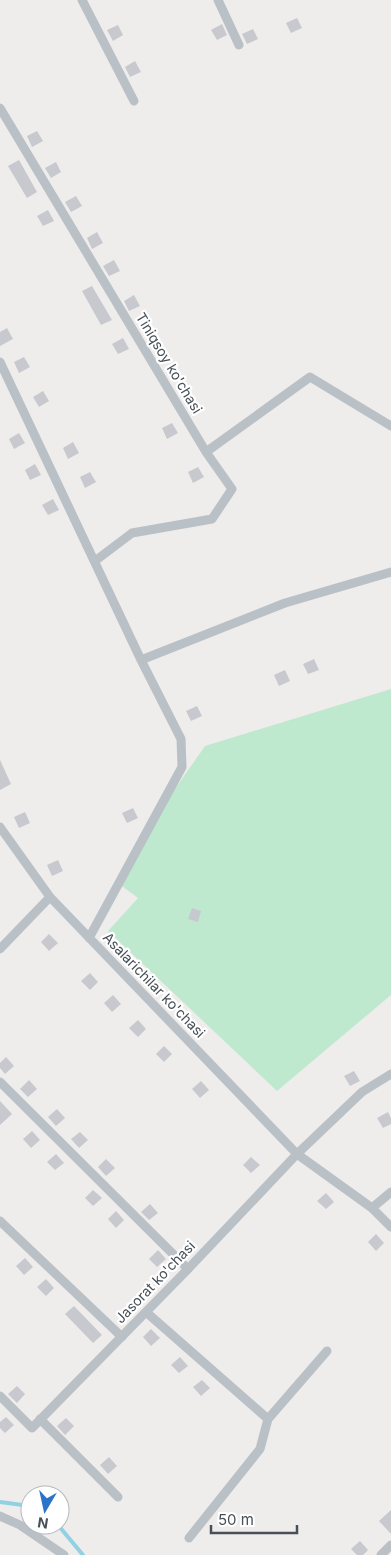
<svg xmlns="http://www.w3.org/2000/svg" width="391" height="1555" viewBox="0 0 391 1555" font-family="Inter,sans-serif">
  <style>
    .green { fill: #bee9ce }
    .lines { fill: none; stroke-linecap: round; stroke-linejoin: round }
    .stream { stroke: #90d2e1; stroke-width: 4 }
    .building { fill: #c7c9cf }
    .street { stroke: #b9c1c7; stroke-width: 9 }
    .labels { text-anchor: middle; stroke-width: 4.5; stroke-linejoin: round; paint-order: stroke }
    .street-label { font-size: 14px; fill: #475057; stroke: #fff }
  </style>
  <rect width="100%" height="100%" fill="#efecec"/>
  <path class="green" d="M391,689V995L277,1091L108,931L138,898L122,886L163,806L205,746Z"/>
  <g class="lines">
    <path class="stream" d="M0,1502L30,1506
      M58,1525L83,1555"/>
  </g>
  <path class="building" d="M297,18L302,28L291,33L286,23Z
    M222,24L227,35L217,40L211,30Z
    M118,25L123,35L113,41L107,30Z
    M253,29L258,39L247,44L242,34Z
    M135,61L141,72L130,77L125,67Z
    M37,131L43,141L32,147L27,136Z
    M19,160L37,192L27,198L8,166Z
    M56,162L61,172L51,178L45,168Z
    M76,196L82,206L71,212L65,202Z
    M48,210L54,221L43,226L37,216Z
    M97,232L103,243L92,249L87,238Z
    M114,260L120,271L109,276L103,266Z
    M92,286L112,320L101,325L82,291Z
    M134,295L140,306L129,311L124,301Z
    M7,328L13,339L0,346V332Z
    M123,338L129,349L118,354L112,344Z
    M24,357L30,367L19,373L14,362Z
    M43,391L49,401L39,407L33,397Z
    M172,423L178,433L167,439L162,428Z
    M19,433L25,443L14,449L9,439Z
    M73,442L79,453L68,459L63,448Z
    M35,464L41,475L30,480L25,470Z
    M198,467L204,477L193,483L188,472Z
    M90,472L96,482L85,488L80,477Z
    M53,499L59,510L48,515L42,505Z
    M314,659L319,670L308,674L303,664Z
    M285,670L290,681L279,686L274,675Z
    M197,706L202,716L191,721L186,711Z
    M0,760L11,784L0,790Z
    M133,808L138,818L127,823L122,813Z
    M25,812L30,823L19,828L14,817Z
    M58,860L63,871L52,876L47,865Z
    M192,908L201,911L198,922L188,919Z
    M49,934L58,943L49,951L41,942Z
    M90,973L98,982L90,990L81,981Z
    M113,995L121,1004L112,1012L104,1003Z
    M138,1020L146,1029L138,1037L129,1028Z
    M164,1046L172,1054L164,1062L156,1054Z
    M6,1057L14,1066L5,1074L0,1068V1063Z
    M354,1071L360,1081L350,1086L344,1076Z
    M29,1080L37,1089L28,1097L20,1089Z
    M201,1081L209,1090L200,1098L192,1089Z
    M0,1101L12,1114L0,1125Z
    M57,1109L65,1118L56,1126L48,1117Z
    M388,1112L391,1118V1124L383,1128L377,1118Z
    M32,1131L40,1140L31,1148L23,1139Z
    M80,1132L88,1140L79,1148L71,1139Z
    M56,1154L64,1163L55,1170L47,1162Z
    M251,1157L260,1165L251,1173L243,1165Z
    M106,1159L115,1168L106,1176L98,1167Z
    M93,1190L102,1198L93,1206L85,1198Z
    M326,1193L334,1202L326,1209L317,1201Z
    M150,1204L158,1213L149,1220L141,1212Z
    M116,1211L124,1220L116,1228L108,1219Z
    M376,1234L384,1243L376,1251L368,1242Z
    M158,1250L166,1259L157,1267L149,1259Z
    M25,1258L33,1267L24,1275L16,1266Z
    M46,1279L54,1288L46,1296L37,1287Z
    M74,1306L102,1335L93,1343L65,1314Z
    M151,1329L160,1338L151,1346L143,1337Z
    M180,1357L188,1366L179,1373L171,1365Z
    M202,1380L210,1388L201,1396L193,1387Z
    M17,1386L25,1394L17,1403L8,1394Z
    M6,1417L14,1425L5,1433L0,1428V1422Z
    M66,1418L74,1426L65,1435L57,1426Z
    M109,1457L117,1466L108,1474L100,1465Z
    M391,1510V1534L379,1521Z
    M360,1541L368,1550L363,1555H357L351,1549Z"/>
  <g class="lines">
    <path class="street" d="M82,0L134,101
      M218,0L239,45
      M0,108L206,452L232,489L212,519L132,533L95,561
      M0,362L141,660L181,739L182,767L89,938
      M206,452L310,377L391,426
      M141,660L285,603L391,572
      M0,827L50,897L297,1154L372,1208L391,1227
      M0,949L50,897
      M0,1082L188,1269
      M372,1208L391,1192
      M0,1221L122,1337
      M146,1312L268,1419
      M0,1396L32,1428L188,1269L297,1154L362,1092L391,1074
      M40,1419L118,1497
      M0,1516L20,1525L64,1555
      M189,1538L260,1449L268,1419L327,1351
      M381,1555L391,1545"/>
  </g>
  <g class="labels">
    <g class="street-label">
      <text transform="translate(169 363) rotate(59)" y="5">Tiniqsoy ko'chasi</text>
      <text transform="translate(154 985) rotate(46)" y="5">Asalarichilar ko'chasi</text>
      <text transform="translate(155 1282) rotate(-46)" y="5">Jasorat ko'chasi</text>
    </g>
  </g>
  <g transform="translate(45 1510) rotate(189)"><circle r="24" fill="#ffffff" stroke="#b5b9bc"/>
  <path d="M0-4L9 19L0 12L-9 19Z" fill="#2c74c9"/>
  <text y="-8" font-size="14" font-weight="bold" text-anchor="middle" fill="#475057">N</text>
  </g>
  <path d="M211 1525v8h86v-8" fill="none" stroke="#475057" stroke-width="2.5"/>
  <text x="218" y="1525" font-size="15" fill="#475057" stroke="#ffffff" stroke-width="4" paint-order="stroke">50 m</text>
</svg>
